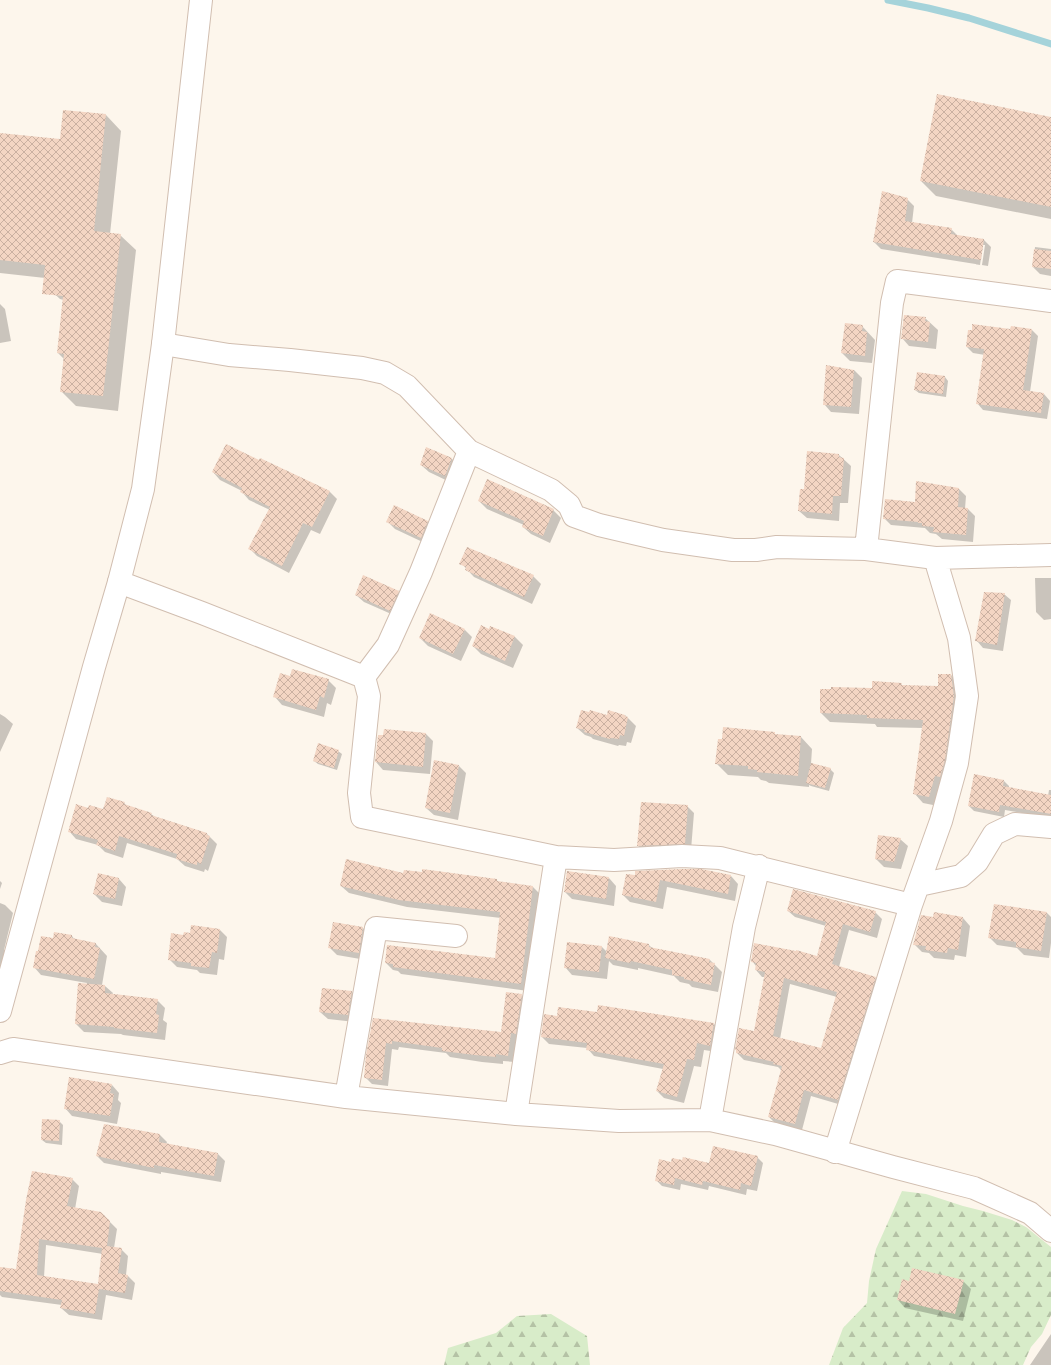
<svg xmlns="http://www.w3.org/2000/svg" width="1051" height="1365" viewBox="0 0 1051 1365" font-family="'PT Sans',sans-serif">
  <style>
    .forest { fill: url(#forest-firs) }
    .shadow { fill: #0003; fill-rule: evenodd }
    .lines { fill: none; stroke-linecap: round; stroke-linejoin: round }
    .stream { stroke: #a5d3da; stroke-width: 7 }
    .building { fill: url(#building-cross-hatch); fill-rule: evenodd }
    .minor-casing { stroke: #d1beb0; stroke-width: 24 }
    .tertiary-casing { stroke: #d1beb0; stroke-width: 24 }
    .minor { stroke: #fff; stroke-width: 22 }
    .tertiary { stroke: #fff; stroke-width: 22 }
  </style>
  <defs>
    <pattern id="forest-firs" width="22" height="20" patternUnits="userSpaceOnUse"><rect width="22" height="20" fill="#d8ecc9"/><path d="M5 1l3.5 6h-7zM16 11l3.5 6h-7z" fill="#b4c2a5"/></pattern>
    <pattern id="building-cross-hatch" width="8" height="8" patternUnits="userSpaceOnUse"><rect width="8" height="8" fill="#f3d5c3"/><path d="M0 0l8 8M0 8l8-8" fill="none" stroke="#cab0a1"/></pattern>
  </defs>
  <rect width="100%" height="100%" fill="#fdf6ec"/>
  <path class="forest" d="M902,1191L926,1194L963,1206L983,1211L1012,1220L1026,1227L1051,1247V1315L1042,1334L1031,1347L1023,1365H829L843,1328L867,1303L869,1281L876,1249Z
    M551,1314L587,1336L590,1365H444L448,1348L496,1333L517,1316Z"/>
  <path class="shadow" d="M64,111L106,115L121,131L110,234L120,235L136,250L118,411L76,406L61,391L64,359L58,353L64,300L60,299L44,284L45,278L0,273V134L61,140Z
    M1051,118V219L936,196L921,181Z
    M907,199L914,206L912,223L951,229L958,236L984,240L991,247L988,266L881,249L874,242ZM983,245H985L982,265H980Z
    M1035,247L1051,249V276L1040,274L1033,267Z
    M0,304L5,309L11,341L0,343Z
    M925,318L938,330L936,349L909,346L902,338Z
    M862,326L875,340L872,363L850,361L842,353Z
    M1031,329L1038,336L1030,392L1044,394L1050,401L1047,419L983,410L977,403L985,355L973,353L967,347L1011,330Z
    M854,370L862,378L859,414L831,412L824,404Z
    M945,377L948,381L946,397L919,393L915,390Z
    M839,455L851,466L848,503H840L839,521L807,518L799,511L805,490Z
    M452,459L459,466L452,483L429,472L421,465Z
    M259,462L329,491L337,499L320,534L311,530L289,573L257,556L250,549L270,510L249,500L242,492V491L220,480L213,472Z
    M959,489L966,496L965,509H968L975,516L973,542L942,539L936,534L930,533L925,528L891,525L884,518L916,503Z
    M479,501L553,510L561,518L550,543L531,534L523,527L524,525L487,509Z
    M387,521H427L435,529L429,545L395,529Z
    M461,563L533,576L541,584L532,604L474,577Z
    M1035,578H1051V619L1044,620L1036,612Z
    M398,592L406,599L398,617L364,602L356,595Z
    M1004,594L1011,600L1003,651L983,648L977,641Z
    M491,627L515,637L523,645L513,668L481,654L473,646L489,630Z
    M465,630L472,637L461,661L428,646L420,638Z
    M951,675L960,684L963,706L938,806L923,803L914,793L923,728L877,727L875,724L830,722L821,713L873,689L901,684L903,686L939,687Z
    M291,677L328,680L336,688L331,705L327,703L324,717L282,705L275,697Z
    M0,714L5,717L13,724L0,752Z
    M625,715L636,726L631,743L627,742L626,746L619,745L618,746L593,739L591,737L585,735L577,728L607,716Z
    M774,733L776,735L801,737L812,749L811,764L830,769L834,773L829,791L811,786L809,785V787L769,783L766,781L761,780L758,777L728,775L716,763Z
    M426,734L433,741L430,774L383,770L376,762Z
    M338,751L342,754L337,770L318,764L314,761Z
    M459,766L466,773L458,820L434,815L426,808Z
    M975,775L1004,781L1009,786V788L1048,796L1049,790H1051V818L1005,810L1004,817L974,811L969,806Z
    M107,798L124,803L127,806L151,814L155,817L207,834L217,844L208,871L205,869L204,872L185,866L177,859L127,843L123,858L105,852L98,845L76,839L69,831L88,809L104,810Z
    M687,806L694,813L691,850L645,852L638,846Z
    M900,839L908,846L901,869L884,867L876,859Z
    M700,870L731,876L738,884L735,901L667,887L663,909L630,902L623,895L636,877Z
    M99,874L119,879L126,887L122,906L102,902L94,894Z
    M404,874L496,880L499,882L533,887L540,894L528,991L401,974L398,971L393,970L386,963L496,959L501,918L407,907L349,893L341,886Z
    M609,878L616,886L614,906L572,899L565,892Z
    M0,881L2,883L0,889Z
    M0,903L5,905L13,913L4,950L6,951L0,973Z
    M788,911L875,912L882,919L877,938L849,930L839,967L875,978L882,984L845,1106L811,1096L802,1130L776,1124L769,1117L782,1071L778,1067L744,1060L737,1053L755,1033L765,977H762L756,970V966L752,961L818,957L826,926L795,917ZM790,984L837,997L822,1049L780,1039Z
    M1047,913L1051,917V943L1049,958L1024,955L1017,948L997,945L989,937Z
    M934,918H963L970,926L966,957L955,955L954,960L934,958L929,953L922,952L914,944Z
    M334,923L363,928L371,936L366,960L337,955L329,947Z
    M220,930L227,937L224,960L219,959L217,975L200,973L197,970L177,967L169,959L184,936Z
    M72,936L75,940L96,944L107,956L102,985L105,986L113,993L112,995L157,1000L165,1008L163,1020L167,1023L165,1040L123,1035L121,1034L84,1032L76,1024L87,983L41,975L34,967L39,952L54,939Z
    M568,943L602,947L607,952L649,945L653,949L710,960L722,972L718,992L692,987L689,984L680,982L674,976L638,968V970L613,965L609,961L607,979L572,975L565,967Z
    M352,992L359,1000L355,1022L328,1019L320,1012Z
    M522,995L528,1002L515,1062L503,1061V1064L482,1062L450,1057L446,1053L399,1047L398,1050L392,1049L388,1086L372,1084L365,1077L374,1019L502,1033Z
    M599,1006L714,1024L721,1031L717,1052L704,1050L701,1067L694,1066L684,1103L664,1098L657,1091L663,1069L594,1056L587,1048L549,1044L542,1037L558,1017L597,1013Z
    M112,1085L119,1093L118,1100L121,1103L117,1124L72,1116L65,1108Z
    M59,1121L63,1125L62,1145L46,1143L42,1140Z
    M160,1135L167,1142L166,1145L218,1154L225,1161L221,1182L161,1172V1174L104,1163L97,1156Z
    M757,1157L763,1163L757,1191L747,1189L746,1195L709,1186L708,1190L681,1184L680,1190L662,1186L656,1180L671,1163L710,1164Z
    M72,1179L79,1186L75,1209L108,1220L117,1229L114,1248L121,1249L128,1256L126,1275L128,1276L135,1283L132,1300L106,1295L102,1320L69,1315L61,1308L62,1305L2,1297L0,1295V1268L16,1270ZM46,1245L103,1254L99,1285L44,1277Z
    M963,1281L971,1289L963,1321L905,1308L898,1300L910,1282Z
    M1051,1334V1365H1030Z"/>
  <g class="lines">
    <path class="stream" d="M888,0L928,8L969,18L1051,44"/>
  </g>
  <path class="building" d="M937,94L1051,117V207L920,181Z
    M63,110L106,114L94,231L121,234L103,396L60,392L64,354L57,353L63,296L42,294L45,265L0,260V133L60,139Z
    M882,191L908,198L905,221L952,228L951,234L984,239L981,260L873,242Z
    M1034,249L1051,251V269L1032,267Z
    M904,315L926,317L925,321L930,322L928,342L901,339Z
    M845,323L863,325L862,331L867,332L865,356L841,353Z
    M972,324L1010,329L1011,326L1032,329L1023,390L1044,393L1041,413L976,404L984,349L966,347L968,330H972Z
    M826,365L854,370L851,407L823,405Z
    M917,372L945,376L943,394L914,390Z
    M226,444L259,460L260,458L330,491L312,527L303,523L282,566L248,549L270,507L240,492L242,488L212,472Z
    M426,447L452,458L445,476L420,465Z
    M807,451L839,454V457L844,458L841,496H833L832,514L798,511L800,489H804Z
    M487,479L554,509L543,536L522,527L524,521L478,501Z
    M916,481L959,488L958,507L968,508L966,535L933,532L934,527L922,526V523H918V522L883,519L885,499L915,502Z
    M394,505L428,521L421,538L386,522Z
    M467,547L534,575L524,597L465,570L466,567L459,564Z
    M363,575L399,591L390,611L355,595Z
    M984,592L1005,593L997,645L975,641Z
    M430,613L465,629L453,654L419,638Z
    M481,625L489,629L490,626L515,636L505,661L472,646Z
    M292,669L329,679L324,698L320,696L316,710L273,697L280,673L290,676Z
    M938,674H951L954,696L945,760L940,777L935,776L929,797L913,794L923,720L867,718V715L820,713V689H831V687L872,688V681L902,683L901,685L938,686Z
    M581,710L589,712L590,710L607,715L608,710L625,715V716L628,717L624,736L620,735L619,739L611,738L610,739L584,732L585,730L576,728Z
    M723,727L775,732V734L801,736L798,776L757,772V770L748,769V766L715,764L718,739H722Z
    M384,729L426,733L423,767L375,762L378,735H383Z
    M318,743L339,750L334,768L313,761Z
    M434,760L459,765L450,813L425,808Z
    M811,763L831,768L825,788L806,783Z
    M974,774L1004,780L1003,786L1051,795V814L1000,805L999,812L968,806Z
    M107,797L125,802L124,804L152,813L151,815L207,833V835L210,836L201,864L197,862V865L176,859L177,854L119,836L115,851L96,845L98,840L68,832L76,804L88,808L89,805L103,809Z
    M641,802L688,805L685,844L637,846Z
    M878,835L901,838L894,862L875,859Z
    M346,859L403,873L404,870L422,872V869L497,879V881L533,886L521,984L393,967V964L385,963L387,945L495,958L500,912L399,900L340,886Z
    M682,869H701L731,875L728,894L660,880L656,902L622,895L626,874L635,875V871Z
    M567,871L609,877L606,899L564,892Z
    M98,873L119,878L115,899L93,894Z
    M793,889L876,911L870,932L843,924L832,964L876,977L838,1100L804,1090L795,1124L768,1117L782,1066L773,1064L774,1062L736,1053V1050H735L739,1028L754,1031L765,972L755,970L756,963L751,962L754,943L796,951V950L817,956L826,922L787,911ZM784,978L837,992L821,1048L773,1036Z
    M994,904L1047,912L1041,951L1016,947V942L988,938Z
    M934,912L963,917L958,950L948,948L947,953L925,950L926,946L913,945L921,915L933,917Z
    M333,922L363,927L359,953L328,948Z
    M191,925L220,929L217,953L212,952L209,968L191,966V963L168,960L171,933L183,935L184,932L190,933Z
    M54,932L72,935V938L96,943L95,947L100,948L94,979L33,968L36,951H38L41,936L53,938Z
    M609,936L649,944V947L710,959L709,962L715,963L711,985L684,979V977L672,975V970L631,961L630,963L605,958Z
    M567,942L602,946L599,972L564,968Z
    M78,983L105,985V993L158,999L156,1014L159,1015L157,1033L114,1028V1027L75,1024Z
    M322,988L352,991L348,1015L319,1012Z
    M506,992L522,994L516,1034L511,1033L508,1056L496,1054V1057L475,1055L442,1051V1048L392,1041V1044L386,1043L382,1080L364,1078L366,1055L373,1018L501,1032Z
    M598,1005L714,1023L710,1046L697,1043L694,1060L687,1059L677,1097L656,1091L664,1064L586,1050L587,1043L541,1037L544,1014L557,1016L558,1007L597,1012Z
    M69,1077L112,1084L110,1093L114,1094L110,1116L64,1109Z
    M42,1119L60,1120L59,1141L41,1140Z
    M104,1124L160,1134L159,1142L218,1153L214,1176L154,1165V1168L96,1156Z
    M713,1146L758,1156L751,1186L741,1183L740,1190L703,1181L702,1185L675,1178L674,1185L655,1181L659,1159L671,1162L672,1158L682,1160L683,1157L709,1163Z
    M32,1171L73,1178L67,1206L101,1212L110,1221L107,1246L122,1248L118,1273L128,1275L125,1293L99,1289L95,1314L60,1308L62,1300L0,1291V1267L16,1269L26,1200ZM39,1239L102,1248L98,1284L37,1275Z
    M912,1268L964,1280L955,1314L897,1300L902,1279L909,1281Z"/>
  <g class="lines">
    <defs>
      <path id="minor" d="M163,344L229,355L290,360L362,368L385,373L407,386L469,451L551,490L569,505L574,516L599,525L663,540L733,550H756L777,547L866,549L935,558L1051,555
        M469,451L421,572L388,645L364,677L369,696L359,793L362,817L556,857L614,860L682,856L720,858L911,905
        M866,549L892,303L897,281L1051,301
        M119,582L202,613L364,677
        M919,885L961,876L977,862L994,834L1015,824L1051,827
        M0,1053L13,1049L346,1097L516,1114L619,1121L710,1120L775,1134L893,1167L974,1188L1030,1213L1051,1231
        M346,1097L376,928L456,936
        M516,1114L556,857
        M710,1120L744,927L759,866
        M835,1152L911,905L941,821L957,763L967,696L959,638L935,558"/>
      <path id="tertiary" d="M0,1011L94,667L119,582L143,489L163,344L201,0"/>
    </defs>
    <use href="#minor" class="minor-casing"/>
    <use href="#tertiary" class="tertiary-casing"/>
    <use href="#minor" class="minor"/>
    <use href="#tertiary" class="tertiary"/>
  </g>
</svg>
